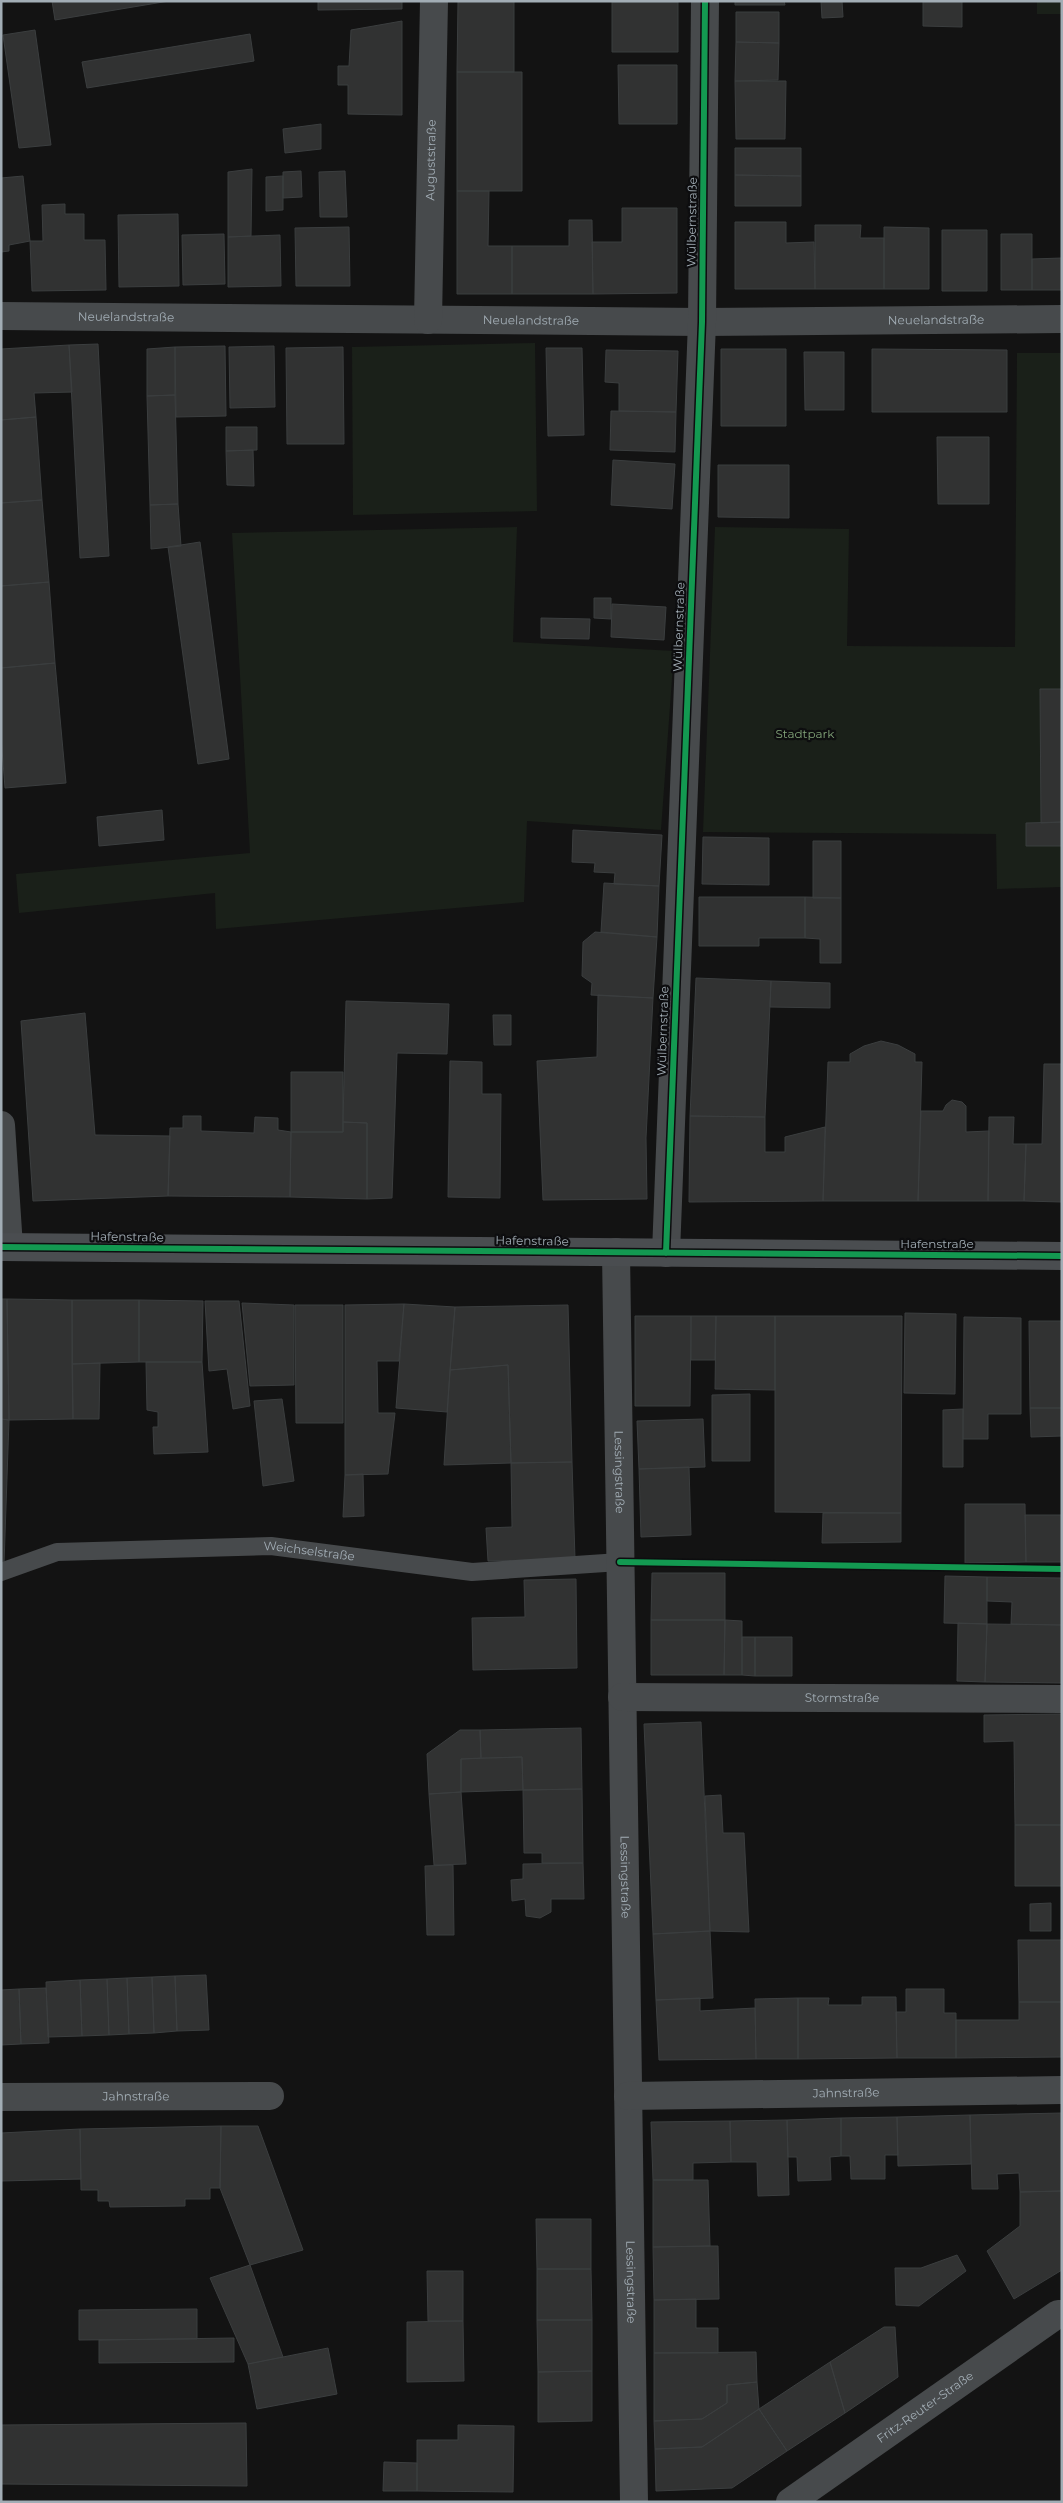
<svg xmlns="http://www.w3.org/2000/svg" width="1063" height="2503" viewBox="0 0 1063 2503" font-family="Montserrat,sans-serif">
  <style>
    .green { fill: #1a2019 }
    .building { fill: #313232; stroke: #3b3e3f }
    .lines { fill: none; stroke-linecap: round; stroke-linejoin: round }
    .lane { stroke: #474a4c; stroke-width: 18 }
    .street { stroke: #474a4c; stroke-width: 28 }
    .secondary { stroke: #4a4d50; stroke-width: 28 }
    .cycleway-casing { stroke: #0d0d0f; stroke-width: 9 }
    .cycleway { stroke: #139951; stroke-width: 6 }
    .labels { text-anchor: middle; stroke-width: 4.5; stroke-linejoin: round; paint-order: stroke }
    .street-label { font-size: 12px; fill: #a2adb5; stroke: #0d0d0f }
    .park-label { font-size: 12px; fill: #81a278; stroke: #0d0d0f }
  </style>
  <rect width="100%" height="100%" fill="#131313"/>
  <path class="green" d="M1037,1H1062V14H1037Z
    M535,343L537,511L353,515L352,347Z
    M1017,353H1062V887L997,889L996,834L703,832L715,527L849,529L847,646L1015,647Z
    M517,527L513,642L674,651L661,830L527,821L524,902L216,929L215,893L19,913L16,874L250,853L232,533Z"/>
  <path class="building" d="M52,1H169L55,20Z
    M318,1H402V9L318,10Z
    M458,1H514V72H457Z
    M735,1H784L785,5H735Z
    M821,1H842L843,17L822,18Z
    M923,1H962V27L923,26Z
    M612,2H678V52H612Z
    M736,12H779V43L736,42Z
    M402,21V115L348,114V85H338V66H349L351,30Z
    M35,30L51,145L19,148L3,35Z
    M250,34L254,61L87,88L82,62Z
    M736,42L779,43L778,80L735,81Z
    M618,65H677V124H619Z
    M457,72H522V191H457Z
    M735,81H786L785,139H736Z
    M321,124V149L285,153L283,129Z
    M735,148H801V176L735,175Z
    M252,169L251,236L228,237V172Z
    M301,171L302,197L283,198V172Z
    M345,171L347,217H320L319,172Z
    M735,175L801,176V206H735Z
    M23,176L30,241L9,245V251L1,252V178Z
    M283,176V210L266,211V177Z
    M457,191H489L488,246H512V294H457Z
    M65,204V214H84V240H105L106,290L32,291L30,241H43L42,205Z
    M622,208H677V293L593,294L592,242H622Z
    M178,214L179,286L119,287L118,215Z
    M569,220H592L593,294H512V246H569Z
    M735,222H786V243L814,242L815,289H735Z
    M815,225H861L860,238H884V289H815Z
    M349,227L350,286H296L295,228Z
    M884,227L929,228V289H884Z
    M942,230H987V291H942Z
    M224,234L225,284L183,285L182,235Z
    M1001,234H1032V290H1001Z
    M280,235L281,286L228,287V237Z
    M1062,258V290H1032V259Z
    M98,344L109,556L80,558L69,345Z
    M69,345L72,392L34,393L36,417L1,420V349Z
    M225,346L226,416L176,417L175,347Z
    M274,346L275,407L230,408L229,347Z
    M175,347V395L147,396V349Z
    M343,347L344,444H287L286,348Z
    M546,348H582L584,435L548,436Z
    M721,349H786V426H721Z
    M872,349L1007,350V412H872Z
    M606,350L678,351L676,412L619,411V383L605,382Z
    M804,352H844V410H805Z
    M175,395L178,504L150,505L147,396Z
    M611,411L676,412L675,452L610,450Z
    M36,417L42,500L1,503V420Z
    M226,427H257V450L226,451Z
    M937,437H989V504H938Z
    M253,450L254,486L227,485L226,451Z
    M613,460L675,464L672,509L611,505Z
    M718,465H789V518L718,517Z
    M42,500L49,582L1,586V503Z
    M178,504L181,546L151,549L150,505Z
    M200,542L229,759L198,764L168,547Z
    M49,582L55,663L1,668V586Z
    M594,598H611V619L594,618Z
    M612,604L666,607L664,640L611,637Z
    M541,618L590,619L589,639L541,638Z
    M55,663L66,783L5,788L1,736V668Z
    M1040,689H1062V822L1041,823Z
    M162,810L164,840L99,846L97,817Z
    M1062,822V846H1026V823Z
    M573,830L662,835L659,886L614,884L615,873L594,872L595,863L572,862Z
    M703,837L769,838V885L702,884Z
    M813,841H841V898H813Z
    M604,883L659,886L657,937L601,932Z
    M699,897H805V938H759V946H699Z
    M805,897L841,898V963H820V939L805,938Z
    M595,932L657,937L653,998L591,995L592,983L582,976L583,942Z
    M696,978L771,981L765,1117L690,1116Z
    M771,981L830,983V1008L770,1007Z
    M598,995L653,998L646,1138L647,1199L543,1200L537,1061L597,1057Z
    M346,1001L449,1004L447,1054L397,1053L392,1198L367,1199V1123L343,1122Z
    M85,1013L95,1135L170,1136L168,1196L33,1201L21,1021Z
    M493,1015H511V1045H494Z
    M881,1041L898,1045L915,1054V1062H922L918,1201H823L828,1062H850V1054L864,1046Z
    M450,1061L482,1062V1094H501L500,1198L448,1197Z
    M1044,1064H1062V1202L1024,1201L1026,1144H1042Z
    M291,1072H343V1132H291Z
    M952,1100L962,1102L966,1106V1132L989,1131L988,1201H918L921,1111H943L946,1105Z
    M183,1116H201V1131L254,1133L255,1117L278,1118V1130L291,1132L290,1197L168,1196L170,1128H183Z
    M690,1116L765,1117V1152H785V1137L825,1127L823,1201L689,1202Z
    M989,1117H1014L1013,1144H1026L1024,1201H988Z
    M343,1122L367,1123V1199L290,1197L291,1132H343Z
    M1,1299H7L9,1420L1,1419Z
    M7,1299L72,1300L73,1419L9,1420Z
    M72,1300H139V1362L72,1364Z
    M139,1300L203,1301L202,1362H139Z
    M205,1301H239L250,1406L233,1409L227,1369L209,1371Z
    M242,1303L294,1305V1385L250,1386Z
    M404,1304L455,1307L447,1412L396,1408Z
    M404,1304L399,1361H377L378,1413H395L388,1474L345,1475V1305Z
    M295,1305H343V1423H296Z
    M568,1305L572,1462L511,1463L508,1365L450,1370L455,1307Z
    M905,1313L956,1314L955,1394L904,1393Z
    M635,1316H691L690,1406H635Z
    M691,1316H716L715,1360H691Z
    M716,1316H775V1390L715,1389Z
    M775,1316H902L901,1513L775,1512Z
    M964,1317L1021,1318V1414H988V1439H963Z
    M1029,1321H1062V1408H1030Z
    M146,1362H202L208,1452L154,1454L153,1427H158V1412L147,1410Z
    M100,1363L99,1419H73L72,1364Z
    M508,1365L511,1463L444,1465L450,1370Z
    M750,1394V1461H712V1395Z
    M282,1399L294,1481L263,1486L254,1401Z
    M1030,1408H1062V1436L1031,1437Z
    M963,1409V1467H943V1410Z
    M1,1419L9,1420L4,1564L1,1565Z
    M703,1419L705,1467L639,1469L637,1421Z
    M572,1462L575,1559L488,1561L486,1528L512,1527L511,1463Z
    M689,1467L691,1535L641,1537L639,1469Z
    M363,1474L364,1516L343,1517L345,1475Z
    M965,1504H1025L1026,1562L965,1563Z
    M823,1513H901V1542L822,1543Z
    M1025,1515H1062V1562H1026Z
    M652,1573H725V1620H651Z
    M945,1576L987,1577V1624L944,1623Z
    M987,1577L1062,1578V1625L1011,1624L1012,1602L987,1601Z
    M576,1579L577,1668L473,1670L472,1618L525,1617L524,1580Z
    M651,1620H725L724,1675H651Z
    M725,1620L742,1621V1675H724Z
    M958,1623L987,1624L985,1682L957,1681Z
    M987,1624L1062,1625V1683L985,1682Z
    M742,1637H755V1676L742,1675Z
    M755,1637H792V1676H755Z
    M1062,1714V1825H1015L1014,1741L984,1742V1715Z
    M701,1722L710,1931L653,1934L644,1724Z
    M581,1728L582,1789L523,1790L522,1757L481,1758L480,1730Z
    M460,1730H480L481,1758L461,1759V1792L429,1794L427,1754Z
    M522,1757L523,1790L461,1792V1759Z
    M582,1789L583,1863H542V1853H524L523,1790Z
    M461,1792L466,1864L434,1865L429,1794Z
    M721,1795L723,1833H744L749,1932L710,1931L705,1796Z
    M1015,1825H1062V1886H1015Z
    M583,1863L584,1899H551V1912L540,1918L526,1916L525,1899L512,1901L511,1880L523,1879V1864Z
    M453,1865L454,1935H427L425,1866Z
    M1051,1903V1931H1030V1904Z
    M710,1931L713,1998L656,2000L653,1934Z
    M1018,1940H1062V2002H1019Z
    M206,1975L209,2030L177,2031L175,1976Z
    M175,1976L177,2031L154,2033L152,1977Z
    M152,1977L154,2033L129,2034L127,1978Z
    M127,1978L129,2034L109,2035L107,1979Z
    M107,1979L109,2035L82,2036L80,1980Z
    M80,1980L82,2036L48,2037L46,1982Z
    M46,1988L49,2043L21,2044L19,1989Z
    M19,1989L21,2044L1,2045V1990Z
    M906,1989H944V2013H956V2058H897L896,2012H906Z
    M862,1997H896L897,2058L798,2059V1998H829L828,2005H862Z
    M700,1998V2011L755,2008L756,2059L659,2060L656,2000Z
    M798,1998V2059H756L755,1999Z
    M1019,2002H1062V2057L956,2058V2020H1019Z
    M1062,2113V2191L1020,2192L1019,2173L997,2174L998,2189H972L970,2115Z
    M970,2115L971,2164L898,2166L897,2117Z
    M897,2117L898,2155H885V2179H851L850,2156H841V2118Z
    M841,2118V2156L830,2157L831,2180L798,2181L797,2157H788L787,2120Z
    M787,2120L789,2195L758,2196L757,2162H731L730,2121Z
    M730,2121L731,2162L693,2163V2180H653L651,2122Z
    M221,2126L220,2188H210V2199H185V2206L110,2207L109,2201H98V2190H81L80,2129Z
    M221,2126H258L303,2250L250,2265L220,2188Z
    M80,2129L81,2179L1,2181V2133Z
    M653,2180H708L710,2246L653,2247Z
    M1062,2191V2270L1014,2299L987,2251L1020,2226V2192Z
    M536,2219H591V2269H537Z
    M710,2246H718L719,2299L654,2300L653,2247Z
    M957,2255L966,2271L919,2306L896,2305L895,2268H921Z
    M250,2265L283,2357L248,2364L210,2278Z
    M537,2269H591L592,2320H537Z
    M427,2271H463V2321H428Z
    M696,2299V2328H718V2353H654V2300Z
    M197,2309V2339L79,2340V2310Z
    M537,2320H592V2371L538,2372Z
    M463,2321L464,2381L407,2382V2322Z
    M884,2327H895L898,2377L845,2413L830,2362Z
    M234,2338V2362L99,2363V2340Z
    M328,2348L337,2394L257,2409L248,2364Z
    M756,2352L757,2382L727,2385V2403L702,2419L654,2421V2353Z
    M830,2362L845,2413L787,2451L759,2409Z
    M592,2371V2421L538,2422V2372Z
    M757,2382L759,2409L702,2447L655,2449L654,2421L702,2419L727,2403V2385Z
    M759,2409L787,2451L732,2488L656,2491L655,2449L702,2447Z
    M246,2423L247,2486L1,2484V2425Z
    M458,2425L514,2426L513,2492L417,2491V2440H458Z
    M384,2462L417,2463V2491H383Z"/>
  <g class="lines">
    <path class="lane" id="s1" d="M1,1572L57,1552L271,1546L472,1572L620,1562"/>
    <g class="street">
      <path id="s2" d="M1,316L702,322L1062,319"/>
      <path id="s3" d="M428,320L434,1"/>
      <path d="M1,1125L9,1247"/>
      <path id="s4" d="M616,1252L634,2502"/>
      <path d="M666,1253L702,322L705,1"/>
      <path id="s5" d="M622,1697L1062,1699"/>
      <path id="s6" d="M628,2096L1062,2090"/>
      <path id="s7" d="M1,2097L270,2096"/>
      <path id="s8" d="M790,2502L1058,2314H1062"/>
    </g>
    <path class="secondary" d="M1,1247L1062,1256"/>
    <defs>
      <path id="cycleway" d="M1,1247L1062,1256
        M666,1253L702,322L705,1
        M620,1562L1062,1569"/>
    </defs>
    <use href="#cycleway" class="cycleway-casing"/>
    <use href="#cycleway" class="cycleway"/>
  </g>
  <g class="labels">
    <g class="street-label">
      <text dy="4" stroke="none"><textPath href="#s3" startOffset="160">Auguststraße</textPath></text>
      <text transform="translate(692 222) rotate(-89)" y="4">Wülbernstraße</text>
      <text dy="4" stroke="none"><textPath href="#s2" startOffset="125">Neuelandstraße</textPath></text>
      <text dy="4" stroke="none"><textPath href="#s2" startOffset="935">Neuelandstraße</textPath></text>
      <text dy="4" stroke="none"><textPath href="#s2" startOffset="530">Neuelandstraße</textPath></text>
      <text transform="translate(679 627) rotate(-88)" y="4">Wülbernstraße</text>
      <text transform="translate(663 1031) rotate(-88)" y="4">Wülbernstraße</text>
      <text transform="translate(127 1237) rotate(1)" y="4">Hafenstraße</text>
      <text transform="translate(532 1241) rotate(1)" y="4">Hafenstraße</text>
      <text x="937" y="1248">Hafenstraße</text>
      <text dy="4" stroke="none"><textPath href="#s4" startOffset="220">Lessingstraße</textPath></text>
      <text dy="4" stroke="none"><textPath href="#s1" startOffset="312">Weichselstraße</textPath></text>
      <text dy="4" stroke="none"><textPath href="#s5" startOffset="220">Stormstraße</textPath></text>
      <text dy="4" stroke="none"><textPath href="#s4" startOffset="625">Lessingstraße</textPath></text>
      <text dy="4" stroke="none"><textPath href="#s6" startOffset="218">Jahnstraße</textPath></text>
      <text dy="4" stroke="none"><textPath href="#s7" startOffset="135">Jahnstraße</textPath></text>
      <text dy="4" stroke="none"><textPath href="#s4" startOffset="1030">Lessingstraße</textPath></text>
      <text dy="4" stroke="none"><textPath href="#s8" startOffset="165">Fritz-Reuter-Straße</textPath></text>
    </g>
    <g class="park-label">
      <text x="805" y="738">Stadtpark</text>
    </g>
  </g>
  <rect width="1063" height="2503" fill="none" stroke="#a2adb5" stroke-width="5"/>
</svg>
